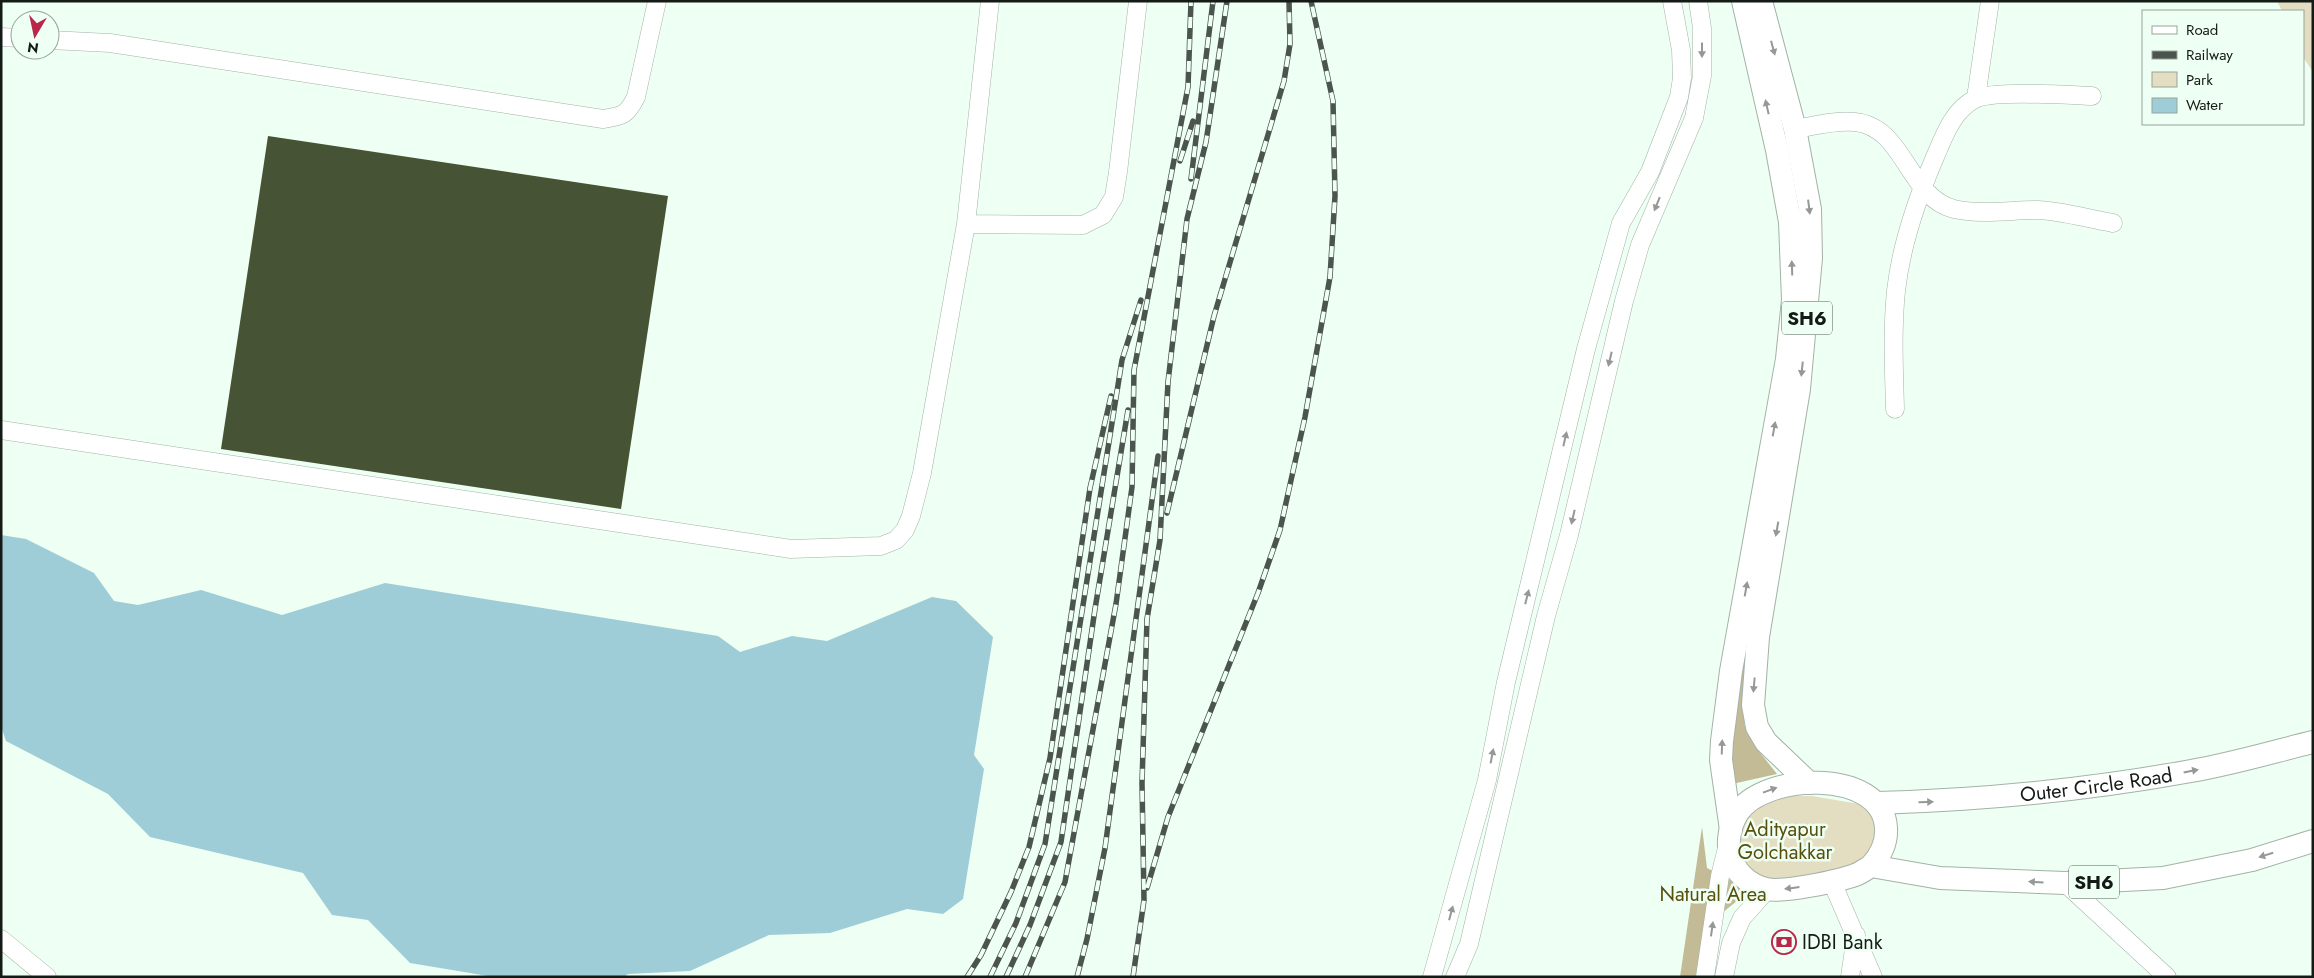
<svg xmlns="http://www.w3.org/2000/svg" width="2314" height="978" viewBox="0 0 2314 978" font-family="Jost,sans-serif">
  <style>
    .green { fill: #e3ddc1 }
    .forest { fill: #c3bb96 }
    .water { fill: #9ecdd7 }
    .building { fill: #465334 }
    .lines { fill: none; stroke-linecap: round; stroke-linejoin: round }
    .minor-casing { stroke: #a3b2a7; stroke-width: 19 }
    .major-casing { stroke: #a3b2a7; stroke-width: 24 }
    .minor { stroke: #fff; stroke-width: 18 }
    .major { stroke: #fff; stroke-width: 22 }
    .rail-casing { stroke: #4b544e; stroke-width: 5.5 }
    .rail { stroke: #eefff3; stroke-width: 4; stroke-dasharray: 11; stroke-linecap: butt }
    .oneway { fill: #959896 }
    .labels { text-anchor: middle; stroke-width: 5; stroke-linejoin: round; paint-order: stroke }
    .shield { fill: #eefff3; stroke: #555f58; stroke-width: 1 }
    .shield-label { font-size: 19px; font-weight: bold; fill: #141a16 }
    .street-label { font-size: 20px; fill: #141a16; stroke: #eefff3 }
    .park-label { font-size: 20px; fill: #5a4e0d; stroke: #eefff3 }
    .poi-label { font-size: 20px; fill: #141a16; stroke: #eefff3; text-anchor: start }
  </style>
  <rect width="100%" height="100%" fill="#eefff3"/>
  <path class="green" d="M2277,1H2313V72L2303,57V11H2282Z
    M1777,796H1812L1865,805L1881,820L1880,838L1861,870L1787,886L1743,870L1736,833L1739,820Z"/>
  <path class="forest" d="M1744,653V724L1758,750L1777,774L1732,784L1729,750Z
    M1702,827L1707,868L1734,882L1758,884L1717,917L1703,977H1680Z"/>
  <path class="water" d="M1,535L26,539L94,573L114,601L138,605L201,590L282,615L385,583L718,636L740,652L792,636L827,641L932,597L956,601L993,637L974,755L984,769L963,899L943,914L907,909L830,933L769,935L690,971L628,974L624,977H494L410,963L368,920L332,915L303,873L150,837L108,794L6,741L1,726Z"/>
  <path class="building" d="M268,136L668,196L621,509L221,449Z"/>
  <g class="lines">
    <defs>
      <path id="minor" d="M1,37L20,38
        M50,40L110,43L603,119C623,116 627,115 636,97L657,1
        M1976,98L1990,1
        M1795,129C1814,126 1835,120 1855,122C1905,127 1907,197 1954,209C1981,215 2011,210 2038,210C2063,211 2088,219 2113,223
        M966,224L1083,225L1103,215L1114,197L1118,172L1138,1
        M1895,409C1894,370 1892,330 1896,291C1901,245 1917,199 1935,157C1944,136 1953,110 1975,99C1993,90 2068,95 2092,96
        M1,430L791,549L881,546L896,540L905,530L911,516L922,473L966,224L990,1
        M1832,882L1873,977
        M2065,883L2167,977
        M1,939L47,977
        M1432,977L1487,780L1506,682L1586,349L1621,223L1650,172L1679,97L1682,78L1681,50L1672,1
        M1455,977L1469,944L1546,616L1569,535L1624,301L1640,245L1694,118L1702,76V28L1698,1
        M1705,977L1720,876L1728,844
        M1724,977L1731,943L1742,918L1767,890
        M1850,977L1856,935"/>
      <g id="major">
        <path d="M1761,1L1795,129L1810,209L1811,258L1799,389L1758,637L1753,705L1757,727L1766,742L1809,783"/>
        <path id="s1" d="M1877,803C1983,800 2087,790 2191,771C2232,764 2272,752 2313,742"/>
        <path d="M1731,830L1721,760L1722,741L1731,671L1787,359L1793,300L1790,222L1777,150L1743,1"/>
        <path d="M1871,866C1881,855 1887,843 1886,828C1883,768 1762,772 1737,814C1730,825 1727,842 1730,854C1734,872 1749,885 1766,889C1782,893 1839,881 1855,875C1861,873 1866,869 1871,866L1940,878L2065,883L2163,878L2252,860L2313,841"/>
      </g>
    </defs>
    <use href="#minor" class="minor-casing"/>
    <use href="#major" class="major-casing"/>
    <use href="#minor" class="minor"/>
    <use href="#major" class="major"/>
    <defs>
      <path id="rail" d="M1180,161L1193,121
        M1191,179L1213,1
        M1167,513L1214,316L1284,81L1290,44L1289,1
        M1147,888L1168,817L1258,593L1280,530L1305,417L1330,277L1335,196L1333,101L1311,1
        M967,977L981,955L1011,892L1029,847L1050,758L1090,488L1111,396
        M990,977L1016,923L1045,844L1122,360L1141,300
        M1006,977L1030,925L1061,842L1095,609L1128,410
        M1025,977L1065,882L1116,604L1132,487L1134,370L1188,87L1191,1
        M1077,977L1087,939L1105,848L1158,456
        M1133,977L1144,900L1142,783L1147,619L1160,540L1168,382L1187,219L1206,142L1227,1"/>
    </defs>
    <use href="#rail" class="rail-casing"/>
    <use href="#rail" class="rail"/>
  </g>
  <defs><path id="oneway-solid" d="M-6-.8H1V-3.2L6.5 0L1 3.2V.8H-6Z" transform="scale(1.25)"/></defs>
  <g class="oneway">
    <use href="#oneway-solid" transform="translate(1773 48) rotate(75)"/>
    <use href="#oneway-solid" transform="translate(1702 50) rotate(90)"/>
    <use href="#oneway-solid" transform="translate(1767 107) rotate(-103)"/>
    <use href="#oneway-solid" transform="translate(1657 204) rotate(112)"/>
    <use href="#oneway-solid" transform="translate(1809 207) rotate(83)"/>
    <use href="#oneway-solid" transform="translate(1792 268) rotate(-92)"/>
    <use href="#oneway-solid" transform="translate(1610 359) rotate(103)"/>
    <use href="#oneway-solid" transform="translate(1802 369) rotate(96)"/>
    <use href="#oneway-solid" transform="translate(1774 429) rotate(-80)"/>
    <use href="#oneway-solid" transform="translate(1565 439) rotate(-77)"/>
    <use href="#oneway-solid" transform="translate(1573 517) rotate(103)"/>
    <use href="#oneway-solid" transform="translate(1777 529) rotate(100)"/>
    <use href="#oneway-solid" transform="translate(1746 589) rotate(-80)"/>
    <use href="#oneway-solid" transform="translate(1527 597) rotate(-76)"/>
    <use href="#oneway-solid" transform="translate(1754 685) rotate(95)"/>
    <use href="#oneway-solid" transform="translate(1722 747) rotate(-88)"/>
    <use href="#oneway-solid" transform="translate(1492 756) rotate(-79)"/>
    <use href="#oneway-solid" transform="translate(2191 771) rotate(-11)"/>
    <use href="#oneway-solid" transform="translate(1770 790) rotate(-20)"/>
    <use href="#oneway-solid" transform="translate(1926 802) rotate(-2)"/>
    <use href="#oneway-solid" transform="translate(2266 855) rotate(163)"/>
    <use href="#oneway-solid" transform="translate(2036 882) rotate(-177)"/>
    <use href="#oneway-solid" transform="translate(1792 888) rotate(173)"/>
    <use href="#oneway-solid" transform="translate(1451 913) rotate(-75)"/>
    <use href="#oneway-solid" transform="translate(1712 929) rotate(-82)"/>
  </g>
  <defs>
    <symbol id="bank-ring" viewBox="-11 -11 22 22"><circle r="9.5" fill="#eefff3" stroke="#b9284b" stroke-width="1.5"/><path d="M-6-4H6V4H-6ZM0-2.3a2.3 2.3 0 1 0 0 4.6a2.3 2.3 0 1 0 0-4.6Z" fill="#b9284b"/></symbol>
  </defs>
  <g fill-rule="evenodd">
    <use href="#bank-ring" x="1770" y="928" width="28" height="28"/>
  </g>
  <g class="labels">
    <g class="shield">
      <rect x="1782" y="301.5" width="50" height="33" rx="4"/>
      <rect x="2069" y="865.5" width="50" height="33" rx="4"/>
    </g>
    <g class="shield-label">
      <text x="1807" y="325">SH6</text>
      <text x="2094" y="889">SH6</text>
    </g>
    <g class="street-label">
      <text dy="7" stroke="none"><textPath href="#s1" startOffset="220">Outer Circle Road</textPath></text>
    </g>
    <g class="park-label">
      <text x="1785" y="836">Adityapur<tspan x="1785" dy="23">Golchakkar</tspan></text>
      <text x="1713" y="901">Natural Area</text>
    </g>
    <g class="poi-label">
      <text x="1802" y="949">IDBI Bank</text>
    </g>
  </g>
  <rect width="2314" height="978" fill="none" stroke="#141a16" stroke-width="5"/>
  <rect x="2142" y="10" width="162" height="115" fill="#eefff3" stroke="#97a39b"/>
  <rect x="2152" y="26" width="25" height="8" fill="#ffffff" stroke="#97a39b"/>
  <text x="2186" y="35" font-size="15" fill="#141a16">Road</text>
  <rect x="2152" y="51" width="25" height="8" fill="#4b544e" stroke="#97a39b"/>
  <text x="2186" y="60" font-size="15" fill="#141a16">Railway</text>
  <rect x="2152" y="72" width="25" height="15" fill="#e3ddc1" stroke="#97a39b"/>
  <text x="2186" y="85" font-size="15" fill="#141a16">Park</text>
  <rect x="2152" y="98" width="25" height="15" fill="#9ecdd7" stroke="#97a39b"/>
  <text x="2186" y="110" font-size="15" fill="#141a16">Water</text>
  <g transform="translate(35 35) rotate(189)"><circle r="24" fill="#eefff3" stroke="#97a39b"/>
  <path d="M0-4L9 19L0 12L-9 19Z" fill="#b9284b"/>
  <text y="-8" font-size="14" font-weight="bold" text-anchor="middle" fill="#141a16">N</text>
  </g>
</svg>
